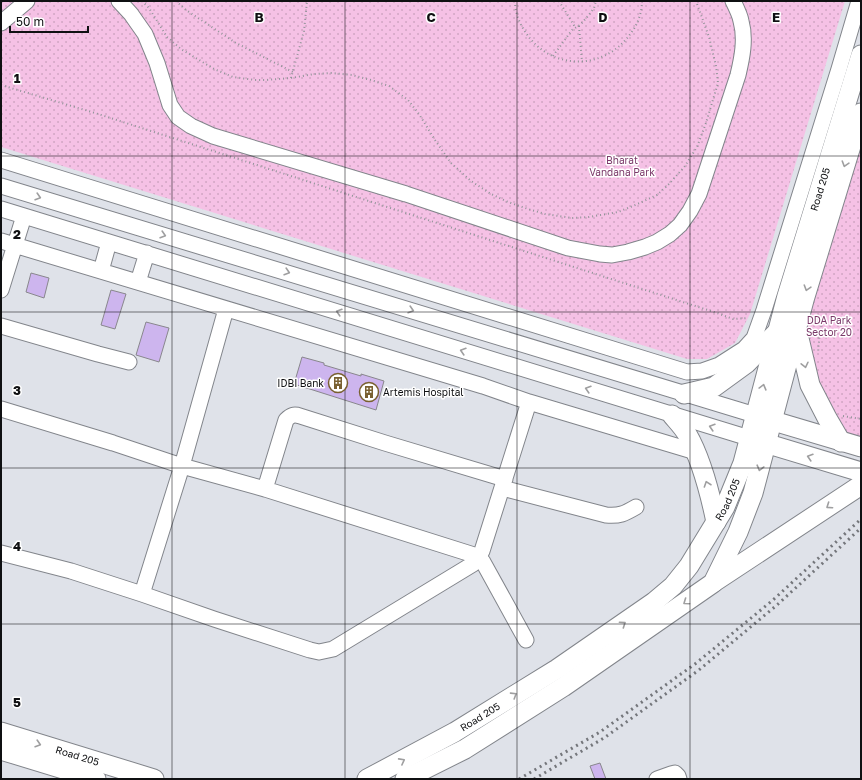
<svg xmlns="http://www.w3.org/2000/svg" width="862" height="780" viewBox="0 0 862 780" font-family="'Golos Text',sans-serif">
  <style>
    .park { fill: url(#park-dots) }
    .building { fill: #cdb5ee; stroke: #89878d }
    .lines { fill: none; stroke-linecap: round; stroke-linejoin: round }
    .minor-casing { stroke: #82858b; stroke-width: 17 }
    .major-casing { stroke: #82858b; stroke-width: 21 }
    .path { stroke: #919398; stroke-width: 2; stroke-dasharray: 1 3; stroke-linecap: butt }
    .minor { stroke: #fff; stroke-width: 15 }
    .major { stroke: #fff; stroke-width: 19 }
    .rail { stroke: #74767b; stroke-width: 3; stroke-dasharray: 2 4; stroke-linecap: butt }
    .oneway { stroke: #9f9fa0 }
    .grid { fill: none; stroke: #0f1012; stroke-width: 1; stroke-opacity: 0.55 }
    .labels { text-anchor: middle; stroke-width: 3; stroke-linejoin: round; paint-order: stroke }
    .park-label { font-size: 10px; fill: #7b396a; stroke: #fff }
    .street-label { font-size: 10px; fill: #0f1012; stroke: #fff }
    .poi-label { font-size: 10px; fill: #0f1012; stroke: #fff; text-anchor: end }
    .grid-label { font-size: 13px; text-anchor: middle; font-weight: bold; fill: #0f1012; stroke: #fff; stroke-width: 3; stroke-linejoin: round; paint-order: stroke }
  </style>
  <defs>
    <pattern id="park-dots" width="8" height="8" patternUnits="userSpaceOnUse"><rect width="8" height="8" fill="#f5c1e5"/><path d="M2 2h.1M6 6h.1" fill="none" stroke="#d1a5c3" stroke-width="1.8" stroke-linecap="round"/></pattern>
  </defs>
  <rect width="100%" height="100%" fill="#dfe2e9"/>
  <path class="park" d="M1,1H845L750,314L735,343L707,359H687L1,147Z
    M861,128V441L855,446L827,418L797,327Z"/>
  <path class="building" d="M31,273L49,278L44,298L26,292Z
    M111,290L126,294L115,329L101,325Z
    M146,322L169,328L159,362L136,355Z
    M302,357L324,363V365L361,376V374L384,381L376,410L294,384Z
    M600,763L606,779H595L590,766Z"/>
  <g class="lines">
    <defs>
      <path id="minor" d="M119,1L131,14L145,34L157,63L170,105L178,117L191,126L213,136L406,194L568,248L600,254L612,255L628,252L645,247L657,242L670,234L680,225L690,211L699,194L738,75C742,58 746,39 741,21C740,15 736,7 733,1
        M1,23L27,1
        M1,160L687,372L702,371L719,365L744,349L754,338L764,310L839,69L859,1
        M1,186L755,415
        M1,209L749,438
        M1,241L483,386L529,402L696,452
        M101,271L109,242
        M138,282L147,253
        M1,290L24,216
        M1,326L98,354L129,362
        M1,409L113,443L182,466L265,489L474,555L479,557L483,562L526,640
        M502,488L606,515C620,516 624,514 636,507
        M265,489L286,420C291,415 294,414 300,416L385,443L505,479
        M1,553L71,571L142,594L214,619L310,650L319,652L333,649L473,564L479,557L482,551L529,402
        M142,594L182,466L226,309
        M657,779L671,774L675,773L678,776L679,779"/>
      <g id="major">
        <path d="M797,330L810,385L827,418L841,442"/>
        <path d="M684,394L714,387L747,363L776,333"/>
        <path d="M672,415C677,421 683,427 687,434C702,460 710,493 716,522"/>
        <path d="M760,417L861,447"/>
        <path d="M755,440L861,472"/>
        <path d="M714,582L861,485"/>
        <path id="s1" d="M1,732L154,779"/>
        <path d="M1,750L96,779"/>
        <path id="s2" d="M367,779L455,732L557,669L654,602L673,586L689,566L725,507L743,463L787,296L861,55"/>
        <path d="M405,779L465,749L563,687L713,583L738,532L753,493L804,300L861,113"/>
      </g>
    </defs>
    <use href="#minor" class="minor-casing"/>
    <use href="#major" class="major-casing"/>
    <path class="path" d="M142,1L149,8L167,37L181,49L214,69L233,77L255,80H266L291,78L314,74L331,73L352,75L371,80L389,86L408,100L419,114L435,140L451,163L471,181L491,194L508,202L528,209L545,214L572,218L589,217L618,212L633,206L657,195L669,184L685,166L697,147L706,123L718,83L716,66L709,37L696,1
      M176,1L186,10L236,43L293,72
      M515,1C515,12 519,23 526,33C551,71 605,71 631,33C638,24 642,12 642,1
      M559,1L575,27
      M579,26L582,62
      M553,56L572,30L580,25L588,16L594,8L596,1
      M291,78L304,31L307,1
      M1,85L95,113L717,313L733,319L748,318
      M813,317L822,319L820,330L818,353
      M843,416L861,419"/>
    <use href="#minor" class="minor"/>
    <use href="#major" class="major"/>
    <path class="rail" d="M519,779L600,732L695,664L773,600L861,519
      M534,779L604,738L699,670L777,605L861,528"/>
  </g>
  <defs><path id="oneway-chevron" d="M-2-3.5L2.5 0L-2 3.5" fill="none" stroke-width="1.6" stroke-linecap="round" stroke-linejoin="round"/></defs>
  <g class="oneway">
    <use href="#oneway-chevron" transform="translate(845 164) rotate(107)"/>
    <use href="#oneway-chevron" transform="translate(38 197) rotate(17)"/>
    <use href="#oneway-chevron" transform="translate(163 235) rotate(17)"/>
    <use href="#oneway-chevron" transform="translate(287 272) rotate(17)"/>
    <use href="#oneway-chevron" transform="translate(807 288) rotate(107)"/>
    <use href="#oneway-chevron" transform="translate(411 310) rotate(17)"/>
    <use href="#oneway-chevron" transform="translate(339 312) rotate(-163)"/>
    <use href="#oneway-chevron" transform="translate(463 351) rotate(-163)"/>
    <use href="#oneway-chevron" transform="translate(805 365) rotate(77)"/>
    <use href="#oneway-chevron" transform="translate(763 387) rotate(-75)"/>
    <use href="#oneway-chevron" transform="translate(588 389) rotate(-163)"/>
    <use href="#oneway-chevron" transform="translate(712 427) rotate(-163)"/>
    <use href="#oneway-chevron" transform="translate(810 457) rotate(-163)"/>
    <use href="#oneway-chevron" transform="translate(760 468) rotate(105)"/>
    <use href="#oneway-chevron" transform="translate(707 484) rotate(-109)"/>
    <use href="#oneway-chevron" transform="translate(829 506) rotate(146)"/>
    <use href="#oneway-chevron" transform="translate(686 602) rotate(145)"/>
    <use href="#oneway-chevron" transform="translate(623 624) rotate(-34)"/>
    <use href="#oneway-chevron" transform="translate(514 695) rotate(-32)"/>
    <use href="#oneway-chevron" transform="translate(38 744) rotate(17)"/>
    <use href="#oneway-chevron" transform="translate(402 761) rotate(-28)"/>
  </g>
  <path class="grid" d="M172,1V779M345,1V779M517,1V779M690,1V779M1,156H861M1,312H861M1,468H861M1,624H861"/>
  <defs>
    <symbol id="building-ring" viewBox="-11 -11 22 22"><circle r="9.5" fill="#fff" stroke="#796031" stroke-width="1.5"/><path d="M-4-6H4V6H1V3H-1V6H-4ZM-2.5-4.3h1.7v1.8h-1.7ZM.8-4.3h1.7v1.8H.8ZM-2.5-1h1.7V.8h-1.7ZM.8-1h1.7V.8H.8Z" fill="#796031"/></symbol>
  </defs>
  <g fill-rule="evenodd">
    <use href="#building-ring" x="327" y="372" width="22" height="22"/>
    <use href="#building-ring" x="358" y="381" width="22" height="22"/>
  </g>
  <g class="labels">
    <g class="park-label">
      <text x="622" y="164">Bharat<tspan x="622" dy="12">Vandana Park</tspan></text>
      <text x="829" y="324">DDA Park<tspan x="829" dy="12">Sector 20</tspan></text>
    </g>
    <g class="street-label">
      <text dy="4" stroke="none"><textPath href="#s2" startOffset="789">Road 205</textPath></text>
      <text dy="4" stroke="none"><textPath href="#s2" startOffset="465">Road 205</textPath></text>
      <text dy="4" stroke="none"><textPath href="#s2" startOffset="129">Road 205</textPath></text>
      <text dy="4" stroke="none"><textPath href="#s1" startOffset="80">Road 205</textPath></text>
    </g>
    <g class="poi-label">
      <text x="324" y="387">IDBI Bank</text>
      <text x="383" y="396" text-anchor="start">Artemis Hospital</text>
    </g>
  </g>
  <g class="grid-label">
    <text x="259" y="22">B</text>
    <text x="431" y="22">C</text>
    <text x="603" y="22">D</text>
    <text x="776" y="22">E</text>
    <text x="17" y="83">1</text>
    <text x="17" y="239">2</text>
    <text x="17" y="395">3</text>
    <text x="17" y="551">4</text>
    <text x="17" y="707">5</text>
  </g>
  <rect width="862" height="780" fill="none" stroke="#0f1012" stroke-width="4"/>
  <path d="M10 26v6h78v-6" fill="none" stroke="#0f1012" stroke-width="2"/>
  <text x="16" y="26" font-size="12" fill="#0f1012" stroke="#ffffff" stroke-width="3" paint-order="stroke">50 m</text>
</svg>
